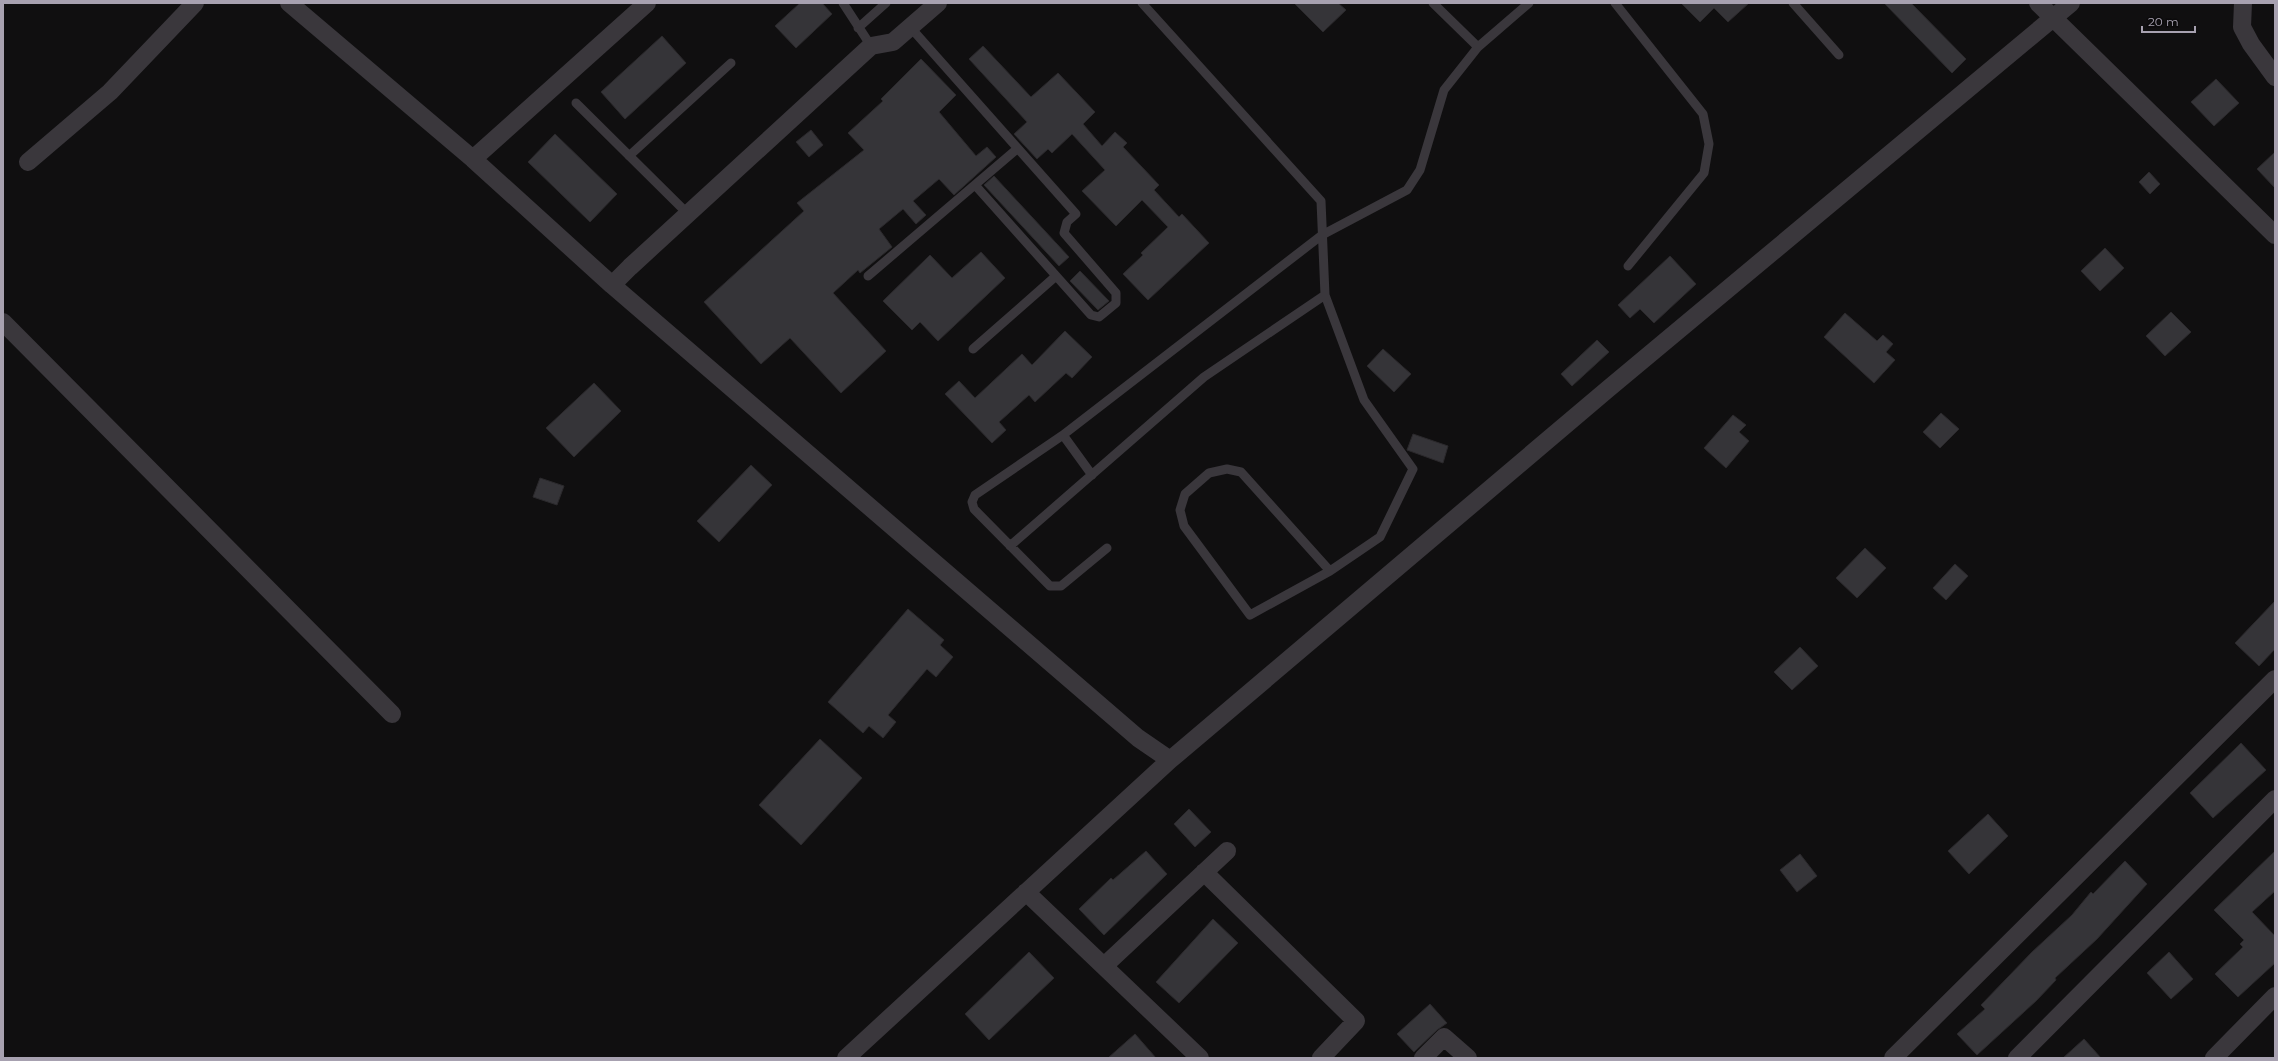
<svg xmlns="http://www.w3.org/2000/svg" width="2278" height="1061" viewBox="0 0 2278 1061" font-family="Montserrat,sans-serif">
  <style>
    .building { fill: #353438; stroke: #2b292c }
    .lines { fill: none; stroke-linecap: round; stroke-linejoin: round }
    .service { stroke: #3a373c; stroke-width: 9 }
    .minor { stroke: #3a373c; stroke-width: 18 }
  </style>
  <rect width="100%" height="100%" fill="#100f10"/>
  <path class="building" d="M800,3H822L832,14L796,48L775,26Z
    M1294,3H1338L1346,10L1323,32Z
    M1681,3H1749L1728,22L1714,8L1700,22Z
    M1884,3H1911L1966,59L1952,73Z
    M662,36L686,63L625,119L601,92Z
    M983,46L1031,97L1058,73L1095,112L1083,124L1102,146L1115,132L1127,143L1123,147L1159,185L1154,190L1179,217L1182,214L1209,243L1148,300L1123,274L1143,255L1141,253L1168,227L1142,200L1116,226L1082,191L1105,170L1072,134L1052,153L1048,149L1037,159L1014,134L1027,122L969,59Z
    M921,59L956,95L939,112L976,156L987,147L996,157L954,195L939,179L913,201L926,215L916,224L903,209L879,229L892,247L860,273L858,270L833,293L886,351L841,393L790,338L761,364L704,302L804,211L797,203L864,150L848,133L883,101L881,99Z
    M2216,79L2239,103L2214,126L2191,102Z
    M811,130L823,145L809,157L796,142Z
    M555,134L617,194L590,222L528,162Z
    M2275,152V188L2257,169Z
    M2149,172L2160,184L2150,194L2139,182Z
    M994,176L1069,257L1059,266L984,185Z
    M2105,248L2124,268L2100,291L2081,271Z
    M981,252L1005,278L938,341L920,322L912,330L883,301L930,255L952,278Z
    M1670,256L1696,284L1654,323L1640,309L1630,318L1618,305Z
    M1080,271L1109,301L1098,310L1070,281Z
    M2171,312L2191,332L2165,356L2146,336Z
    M1845,313L1877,341L1883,335L1893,344L1886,352L1895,360L1874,383L1824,337Z
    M1065,331L1092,357L1072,378L1066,373L1035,402L1029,395L999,422L1006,430L992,443L945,394L959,381L975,398L1022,354L1032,365Z
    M1597,340L1609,352L1572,386L1561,374Z
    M1383,349L1411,374L1394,392L1367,366Z
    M594,383L621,411L574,457L546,428Z
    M1941,413L1959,429L1940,448L1923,432Z
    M1733,415L1746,425L1739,432L1749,441L1726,468L1704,448Z
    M1413,434L1448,446L1443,463L1407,450Z
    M751,465L772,485L719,542L697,521Z
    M540,478L564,486L557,505L533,497Z
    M1865,548L1886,568L1857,598L1836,578Z
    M1955,564L1968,576L1946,600L1933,588Z
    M2275,601V649L2259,666L2235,643Z
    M908,609L944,640L940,645L953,657L936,677L927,669L888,715L896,722L883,738L869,726L863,733L828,702Z
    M1800,647L1818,666L1792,690L1774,672Z
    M820,739L862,778L801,845L759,805Z
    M2241,743L2266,770L2213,818L2190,793Z
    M1189,809L1211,832L1195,847L1174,824Z
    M1988,814L2008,836L1969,874L1948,851Z
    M1146,851L1167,874L1104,935L1079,909L1111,878L1113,880Z
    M2275,851V891L2252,912L2275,936V963L2238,997L2215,974L2243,947L2240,944L2244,940L2214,910Z
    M1800,854L1817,876L1797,892L1780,870Z
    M2125,861L2147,884L2097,939L2055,978L2056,980L2036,1001L1977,1055L1957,1034L1985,1009L1981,1005L2032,952L2072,915L2091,892L2093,894Z
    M1213,919L1238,943L1179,1003L1156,982Z
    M1029,952L1054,978L989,1040L965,1014Z
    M2169,952L2193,979L2171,999L2147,973Z
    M1430,1004L1447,1023L1437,1030L1414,1052L1397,1034Z
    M1135,1034L1156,1058H1108Z
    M2084,1039L2101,1058H2063Z"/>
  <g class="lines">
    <path class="service" d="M843,3L871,46
      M1142,3L1321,201L1325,295L1364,400L1413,469L1380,537L1330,571L1250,615L1184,526L1180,510L1185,494L1209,473L1227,469L1241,472L1330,571
      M1433,3L1478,47
      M1615,3L1703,114L1709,144L1704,173L1628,266
      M1793,3L1839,55
      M858,28L886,3
      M911,28L1076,214L1067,222L1064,233L1116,293V303L1099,317L1091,315L975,185
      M576,103L689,215
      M629,156L731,63
      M868,276L1017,149
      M973,349L1056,276
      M1063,435L1092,475
      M1010,546L1204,377L1325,295
      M1107,548L1061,586H1050L974,509L972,502L975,495L1063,435L1322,235L1407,190L1420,170L1444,90L1478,47L1529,3"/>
    <path class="minor" d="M289,3L473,159L612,285L1138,738L1170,760L1608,389L2071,3
      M2038,3L2275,235
      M2243,3L2242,27L2251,44L2275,77
      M473,159L647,3
      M28,162L110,92L195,3
      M612,285L630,267L871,46L893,42L938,3
      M3,322L392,714
      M1204,872L1356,1021L1321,1058
      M1026,892L1200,1058
      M1104,966L1227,851
      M846,1058L1170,760
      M1423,1058L1444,1037L1468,1058
      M1893,1058L2275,679
      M2017,1058L2275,799
      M2214,1058L2275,996"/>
  </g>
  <rect width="2278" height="1061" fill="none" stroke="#a7a1b0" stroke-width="8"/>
  <path d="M2142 26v6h53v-6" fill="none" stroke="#a7a1b0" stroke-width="2"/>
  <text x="2148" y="26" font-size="12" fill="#a7a1b0" stroke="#0b0a0b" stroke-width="3" paint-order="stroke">20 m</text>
</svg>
